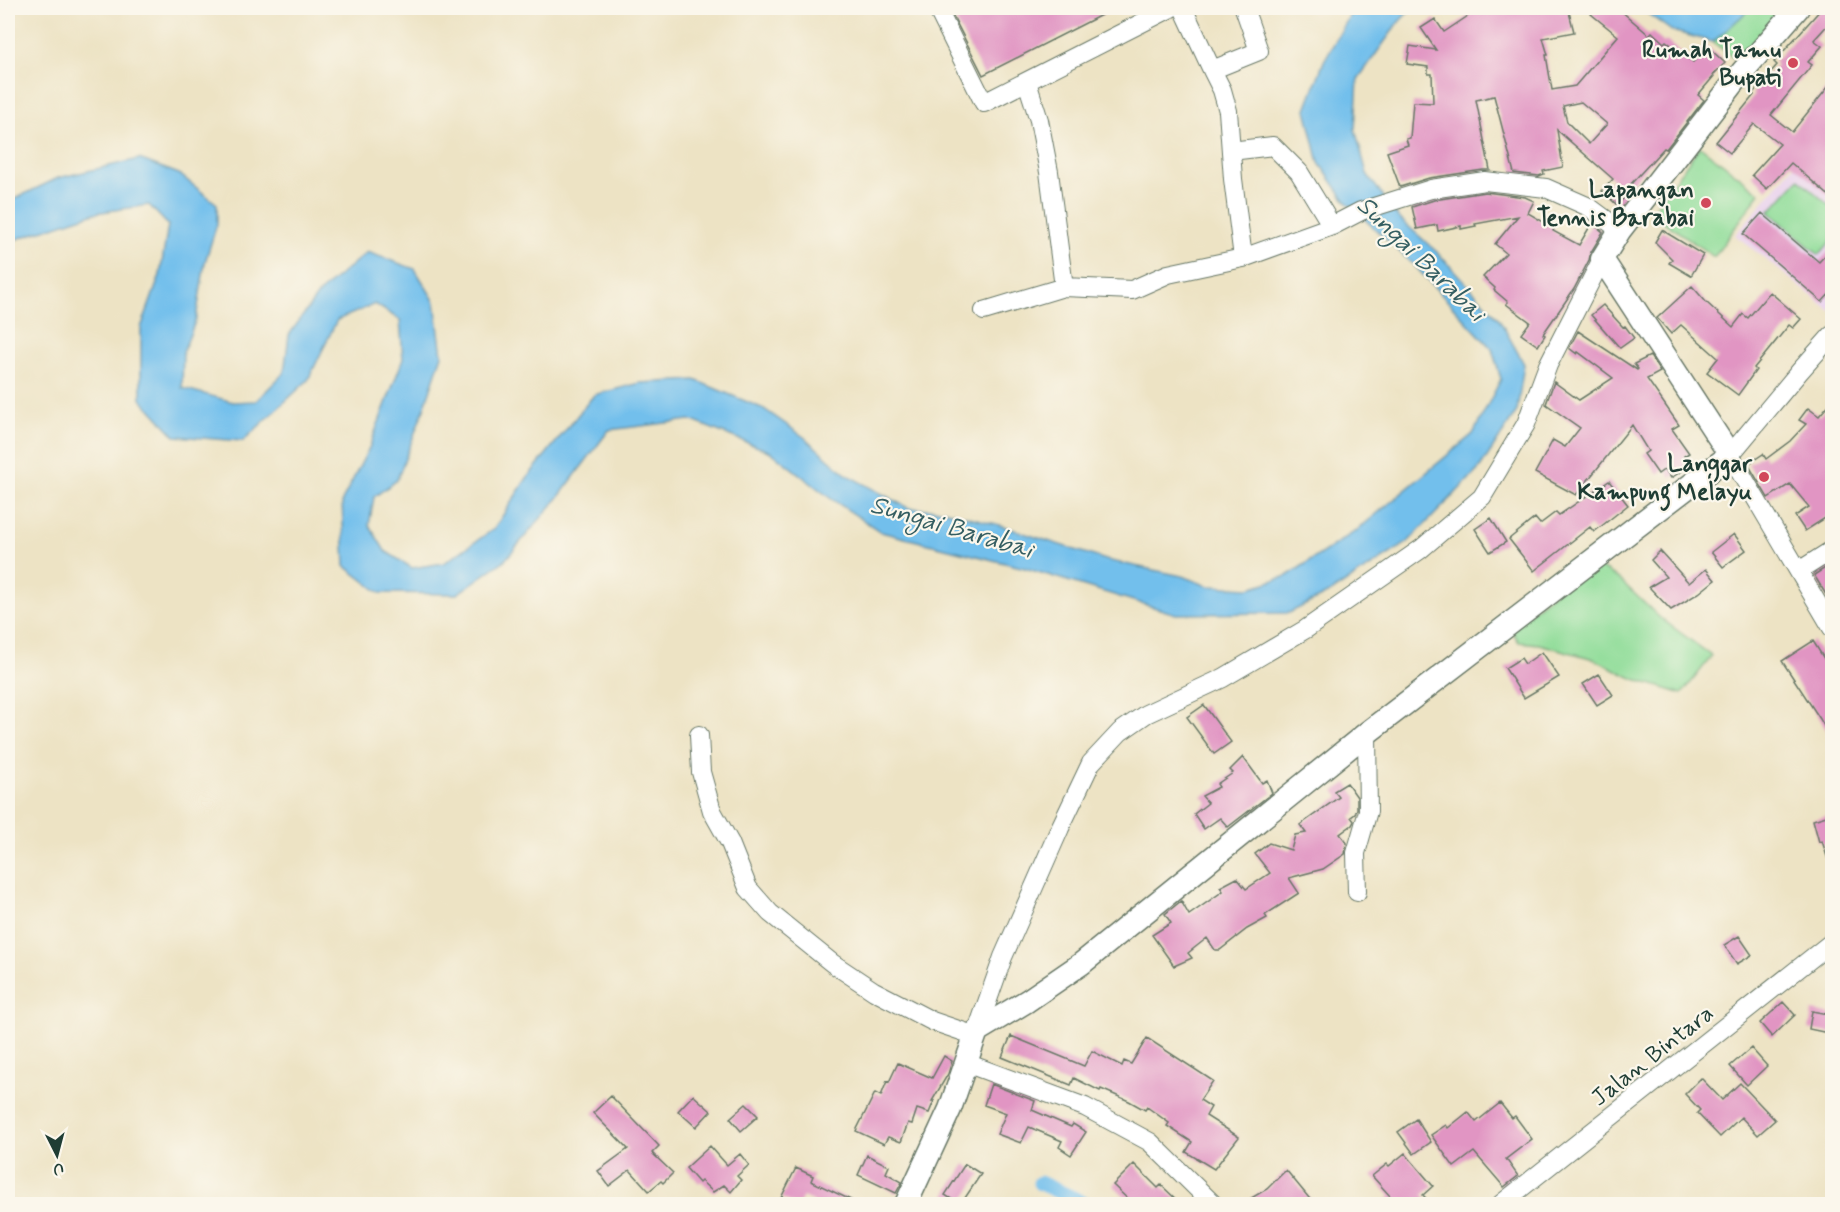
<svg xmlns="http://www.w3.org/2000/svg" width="1840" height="1212" viewBox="0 0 1840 1212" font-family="Mynerve,sans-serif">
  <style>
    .built { fill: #e9d2ed }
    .green { fill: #91dd9a; stroke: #588d67; stroke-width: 1.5 }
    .water { fill: #72bfec; stroke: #487e90; stroke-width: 1.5 }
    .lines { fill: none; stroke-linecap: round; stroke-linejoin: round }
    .canal { stroke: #72bfec; stroke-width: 15 }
    .building { fill: #e195c3; fill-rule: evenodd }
    .minor-casing { stroke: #677766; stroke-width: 20 }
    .major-casing { stroke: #677766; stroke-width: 25 }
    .minor { stroke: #fff; stroke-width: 18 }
    .major { stroke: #fff; stroke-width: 22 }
    .poi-dot { fill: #d1495b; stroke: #fbf7ec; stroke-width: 2 }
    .labels { text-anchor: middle; stroke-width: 4.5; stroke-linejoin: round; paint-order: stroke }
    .poi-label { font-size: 24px; font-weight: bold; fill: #1f3d34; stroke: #fbf7ec; text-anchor: end }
    .street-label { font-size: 24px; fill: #1f3d34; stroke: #fbf7ec }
    .water-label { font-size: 26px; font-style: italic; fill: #345e62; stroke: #fbf7ec }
  </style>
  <rect width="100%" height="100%" fill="#fbf7ec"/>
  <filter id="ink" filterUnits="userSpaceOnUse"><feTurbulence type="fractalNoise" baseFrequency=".0167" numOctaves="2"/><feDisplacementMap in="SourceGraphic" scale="12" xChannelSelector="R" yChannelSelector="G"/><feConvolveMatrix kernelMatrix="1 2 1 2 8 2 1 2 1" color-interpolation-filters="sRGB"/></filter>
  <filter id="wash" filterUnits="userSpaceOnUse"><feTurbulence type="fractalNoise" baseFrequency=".008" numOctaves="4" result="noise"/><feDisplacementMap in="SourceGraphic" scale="24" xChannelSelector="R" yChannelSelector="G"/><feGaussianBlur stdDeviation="1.35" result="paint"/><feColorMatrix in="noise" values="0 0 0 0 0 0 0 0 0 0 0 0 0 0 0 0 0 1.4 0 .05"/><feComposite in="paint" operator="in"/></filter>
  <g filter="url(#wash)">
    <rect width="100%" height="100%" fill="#ede3c4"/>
    <path class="built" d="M1813,143L1832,161V312L1735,235Z"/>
    <path class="green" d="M1751,8H1790L1740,63L1713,42Z
      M1700,146L1760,193L1714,257L1651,213Z
      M1799,179L1832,208V240L1819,255L1769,212Z
      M1593,563L1619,579L1659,617L1712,656L1682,694L1634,679L1594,659L1539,644L1519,642L1510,628Z"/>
    <path class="water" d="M1354,8H1412L1398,23L1358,79L1355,129L1367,174L1398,217L1438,253L1499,319L1524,364L1517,411L1480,468L1407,543L1331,592L1289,613L1176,614L1025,568L881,532L830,498L771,452L690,420L609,430L558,498L505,560L457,594L380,593L345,566L342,501L369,448L403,359L400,320L375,304L337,320L308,380L243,441L175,436L141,399V328L160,275L168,225L149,205L95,213L8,242V202L58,178L139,159L179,174L217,204V224L205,262L196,319L183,352L182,388L233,402L256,401L284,373L289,335L319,293L367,252L415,269L435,302L442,355L425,406L397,480L374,497L369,525L385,551L412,568L444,563L494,529L527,478L594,395L640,383L695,380L764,409L804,437L847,475L908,508L943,510L996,524L1106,560L1182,576L1208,586L1250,588L1287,576L1356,531L1473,434L1501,379L1492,349L1414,265L1347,203L1319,163L1306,109L1324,61Z
      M1640,8H1751L1713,42L1672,31Z"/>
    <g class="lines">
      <path class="canal" d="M1040,1183L1075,1199L1083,1204"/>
    </g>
    <g id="blocks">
      <path class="building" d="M949,8H1115L983,75Z
        M1469,8H1568L1574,32L1543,38L1548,55H1546L1552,90L1575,86L1618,36L1591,14L1598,8H1611L1617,13L1620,10L1649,35L1652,32L1664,43L1666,41L1693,62L1708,47L1725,63L1713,75L1714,76L1698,95L1704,100L1666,149L1664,148L1629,186L1632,190L1617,205L1602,191L1613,179L1557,130L1563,167L1543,171L1544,174L1539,176L1514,173L1494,96L1476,100L1490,170H1483L1429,178L1400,187L1387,152L1408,145L1406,139L1410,138L1413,102L1433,103L1432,74H1428V67L1407,64L1410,46L1436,50L1421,28L1435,19L1444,32L1471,14ZM1581,102L1607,124L1589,144L1567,122L1563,106Z
        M1822,8H1833V19L1814,40L1822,46L1808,62L1812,65L1771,115L1792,132L1833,81V199L1791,163L1767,189L1752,175L1780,144L1754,124L1730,153L1716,142L1754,95L1752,94L1777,65L1774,62Z
        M1485,192L1525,197L1534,201L1528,213L1554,228L1553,231L1579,245L1592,223L1603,232L1591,252L1589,260L1574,289L1543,334L1545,335L1538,346L1521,334L1530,322L1506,304L1508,302L1494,290L1495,288L1483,277L1506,253L1495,244L1518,216L1475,224L1476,226L1461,229V226L1438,231L1437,225L1417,229L1412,207L1434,200Z
        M1762,213L1819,262L1833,247V290L1822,302L1743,234Z
        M1662,230L1703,255L1691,276L1669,263L1672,259L1655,242Z
        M1692,286L1706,302L1733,327L1743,314L1748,318L1770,292L1801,319L1793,328L1789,325L1754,368L1756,370L1738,395L1707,372L1718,358L1681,325L1671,334L1657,318Z
        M1603,305L1623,327L1625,326L1634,338L1620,348L1591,315Z
        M1578,331L1637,370L1638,369L1634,364L1650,356L1660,372L1647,379L1679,425L1672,429L1689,453L1684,456L1691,465L1671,478L1665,469L1658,474L1644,454L1648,451L1632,425L1576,495L1535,473L1553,440L1565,447L1580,428L1546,404L1554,382L1579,400L1613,378L1578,352L1577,354L1569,348Z
        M1833,400V513L1805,531L1795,516L1809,507L1790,484L1768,498L1748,464L1763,454L1766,459L1790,441L1806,424L1799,420L1808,408L1819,416Z
        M1609,481L1628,505L1594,532L1590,527L1534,571L1509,539L1535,518L1540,524L1556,512L1559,515Z
        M1491,518L1506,542L1490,552L1475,529Z
        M1734,534L1746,550L1723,567L1711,552Z
        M1660,551L1689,583L1706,569L1715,580L1699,593L1671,610L1649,587L1666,577L1651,560Z
        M1833,563V606L1814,575Z
        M1813,641L1833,673V742L1820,719L1782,661Z
        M1542,652L1559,677L1524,698L1505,668L1521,658L1525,664Z
        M1599,674L1613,695L1597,705L1583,684Z
        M1204,705L1231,742L1214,754L1187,717Z
        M1243,757L1262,783L1267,780L1272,793L1228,827L1220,818L1204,829L1194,814L1208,803L1202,796L1219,787L1217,784L1233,773L1230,770Z
        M1347,783L1357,797V809L1355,814L1351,817L1354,821L1352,825L1340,834L1347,843L1345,854L1323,869L1289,878L1299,893L1265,915L1267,918L1247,929L1220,950H1215L1207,938L1188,953L1192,958L1174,966L1152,935L1171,923L1165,914L1181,901L1189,915L1223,891L1220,887L1237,878L1246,889L1270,873L1255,854L1269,843L1291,850L1295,835L1306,833L1300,825L1339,797L1334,791Z
        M1833,814V865L1830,866L1822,841L1819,842L1813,820Z
        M1739,936L1752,955L1737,964L1724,945Z
        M1783,1002L1795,1015L1772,1037L1760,1023Z
        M1812,1011L1833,1015V1034L1809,1029Z
        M1011,1036L1084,1066L1092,1051L1122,1066L1124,1061L1131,1064L1147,1038L1213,1081L1200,1100L1211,1107L1206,1116L1239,1137L1214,1169L1186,1152L1192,1142L1167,1126L1169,1123L1147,1107L1145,1110L1129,1101L1101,1089L1100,1091L1074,1078L1071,1085L1002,1057Z
        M1751,1048L1767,1066L1747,1085L1730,1066Z
        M944,1056L952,1061L948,1074L932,1101H934L929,1113L917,1109L912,1124L908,1123L901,1142L888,1137L884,1144L856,1131L875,1093L881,1096L887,1081L889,1082L898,1063L932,1078Z
        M1701,1078L1722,1100L1740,1083L1775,1120L1758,1135L1741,1117L1720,1137L1697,1113L1700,1110L1685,1094Z
        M991,1084L1035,1101L1032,1110L1071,1127L1073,1124L1086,1132L1071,1155L1059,1147L1062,1141L1029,1127L1021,1143L997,1134L1006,1113L984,1105Z
        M693,1095L711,1111L696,1127L678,1111Z
        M611,1096L659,1146L652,1153L673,1173L663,1183L661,1181L649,1191L630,1170L609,1186L598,1171L628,1149L593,1113Z
        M1500,1103L1512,1118L1515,1116L1532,1139L1506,1159L1518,1176L1504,1187L1474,1152L1454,1167L1431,1135L1446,1125L1448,1128L1468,1112L1476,1122Z
        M746,1104L758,1116L741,1131L730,1118Z
        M1416,1119L1431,1142L1414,1154L1398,1132Z
        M710,1146L727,1165L740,1154L749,1165L737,1176L741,1180L731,1192L724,1185L713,1192L701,1181L699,1183L686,1168Z
        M1405,1153L1433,1186L1423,1195L1431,1204H1381L1391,1197L1372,1176L1387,1164L1389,1166Z
        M867,1155L889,1166L886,1173L902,1182L896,1193L858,1175Z
        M965,1164L981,1174L961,1204H959L945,1195Z
        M1134,1164L1158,1188L1161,1185L1181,1204H1133L1113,1185Z
        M796,1168L813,1176L811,1181L859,1204H818L803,1197L799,1204H794L781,1198Z
        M1286,1170L1314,1204H1241L1267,1189Z"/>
    </g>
  </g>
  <g filter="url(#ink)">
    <use href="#blocks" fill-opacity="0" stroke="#677766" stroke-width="1.5"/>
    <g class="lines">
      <defs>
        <path id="minor" d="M937,8L984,103L1171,8
          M1183,8L1212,70
          M1244,8L1259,51L1212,70L1222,90L1228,111L1233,179L1243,258L1332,226L1361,211L1431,189L1485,181L1546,188L1589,207L1620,230
          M1027,82L1039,120L1049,172L1064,287
          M1231,151L1273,146L1299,172L1332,226
          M984,311L1064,287L1132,290L1168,274L1243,258
          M1832,335L1800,371L1730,455L1832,628
          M1799,571L1832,550
          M699,735L701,772L712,811L730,843L748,888L770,913L832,963L874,991L932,1021L976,1036
          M1357,892L1356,853L1368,811L1367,733
          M977,1031L1003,957L1060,828L1091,763L1120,732L1146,714L1223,678L1306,629L1421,549L1482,497L1526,424L1548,365L1602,259
          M966,1063L1085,1107L1150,1142L1213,1204
          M1501,1204L1832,942"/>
        <path id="major" d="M906,1204L950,1109L977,1031L1027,1001L1081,964L1367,733L1730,455L1602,259L1620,230L1743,71L1798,8"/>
      </defs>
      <use href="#minor" class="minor-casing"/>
      <use href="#major" class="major-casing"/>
      <use href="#minor" class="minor"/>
      <use href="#major" class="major"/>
    </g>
  </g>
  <g class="poi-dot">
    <circle cx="1793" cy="63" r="6"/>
    <circle cx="1706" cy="203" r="6"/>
    <circle cx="1764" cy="477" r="6"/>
  </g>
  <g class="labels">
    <g class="poi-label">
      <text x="1781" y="57">Rumah Tamu<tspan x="1781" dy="28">Bupati</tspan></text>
      <text x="1694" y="197">Lapangan<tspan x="1694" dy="28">Tennis Barabai</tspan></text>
      <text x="1752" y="471">Langgar<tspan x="1752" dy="28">Kampung Melayu</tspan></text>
    </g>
    <g class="street-label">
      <text transform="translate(1652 1055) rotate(-38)" y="8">Jalan Bintara</text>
    </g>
    <g class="water-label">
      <text transform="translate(1422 258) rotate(44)" y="9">Sungai Barabai</text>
      <text transform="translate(952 526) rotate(16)" y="9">Sungai Barabai</text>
    </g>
  </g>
  <rect width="1840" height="1212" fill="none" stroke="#fbf7ec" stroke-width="30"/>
  <g transform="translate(57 1155) rotate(174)" stroke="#fbf7ec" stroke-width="4.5" paint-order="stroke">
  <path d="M0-4.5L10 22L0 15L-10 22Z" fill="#1f3d34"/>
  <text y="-9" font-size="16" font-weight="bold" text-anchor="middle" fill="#1f3d34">U</text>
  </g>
</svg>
